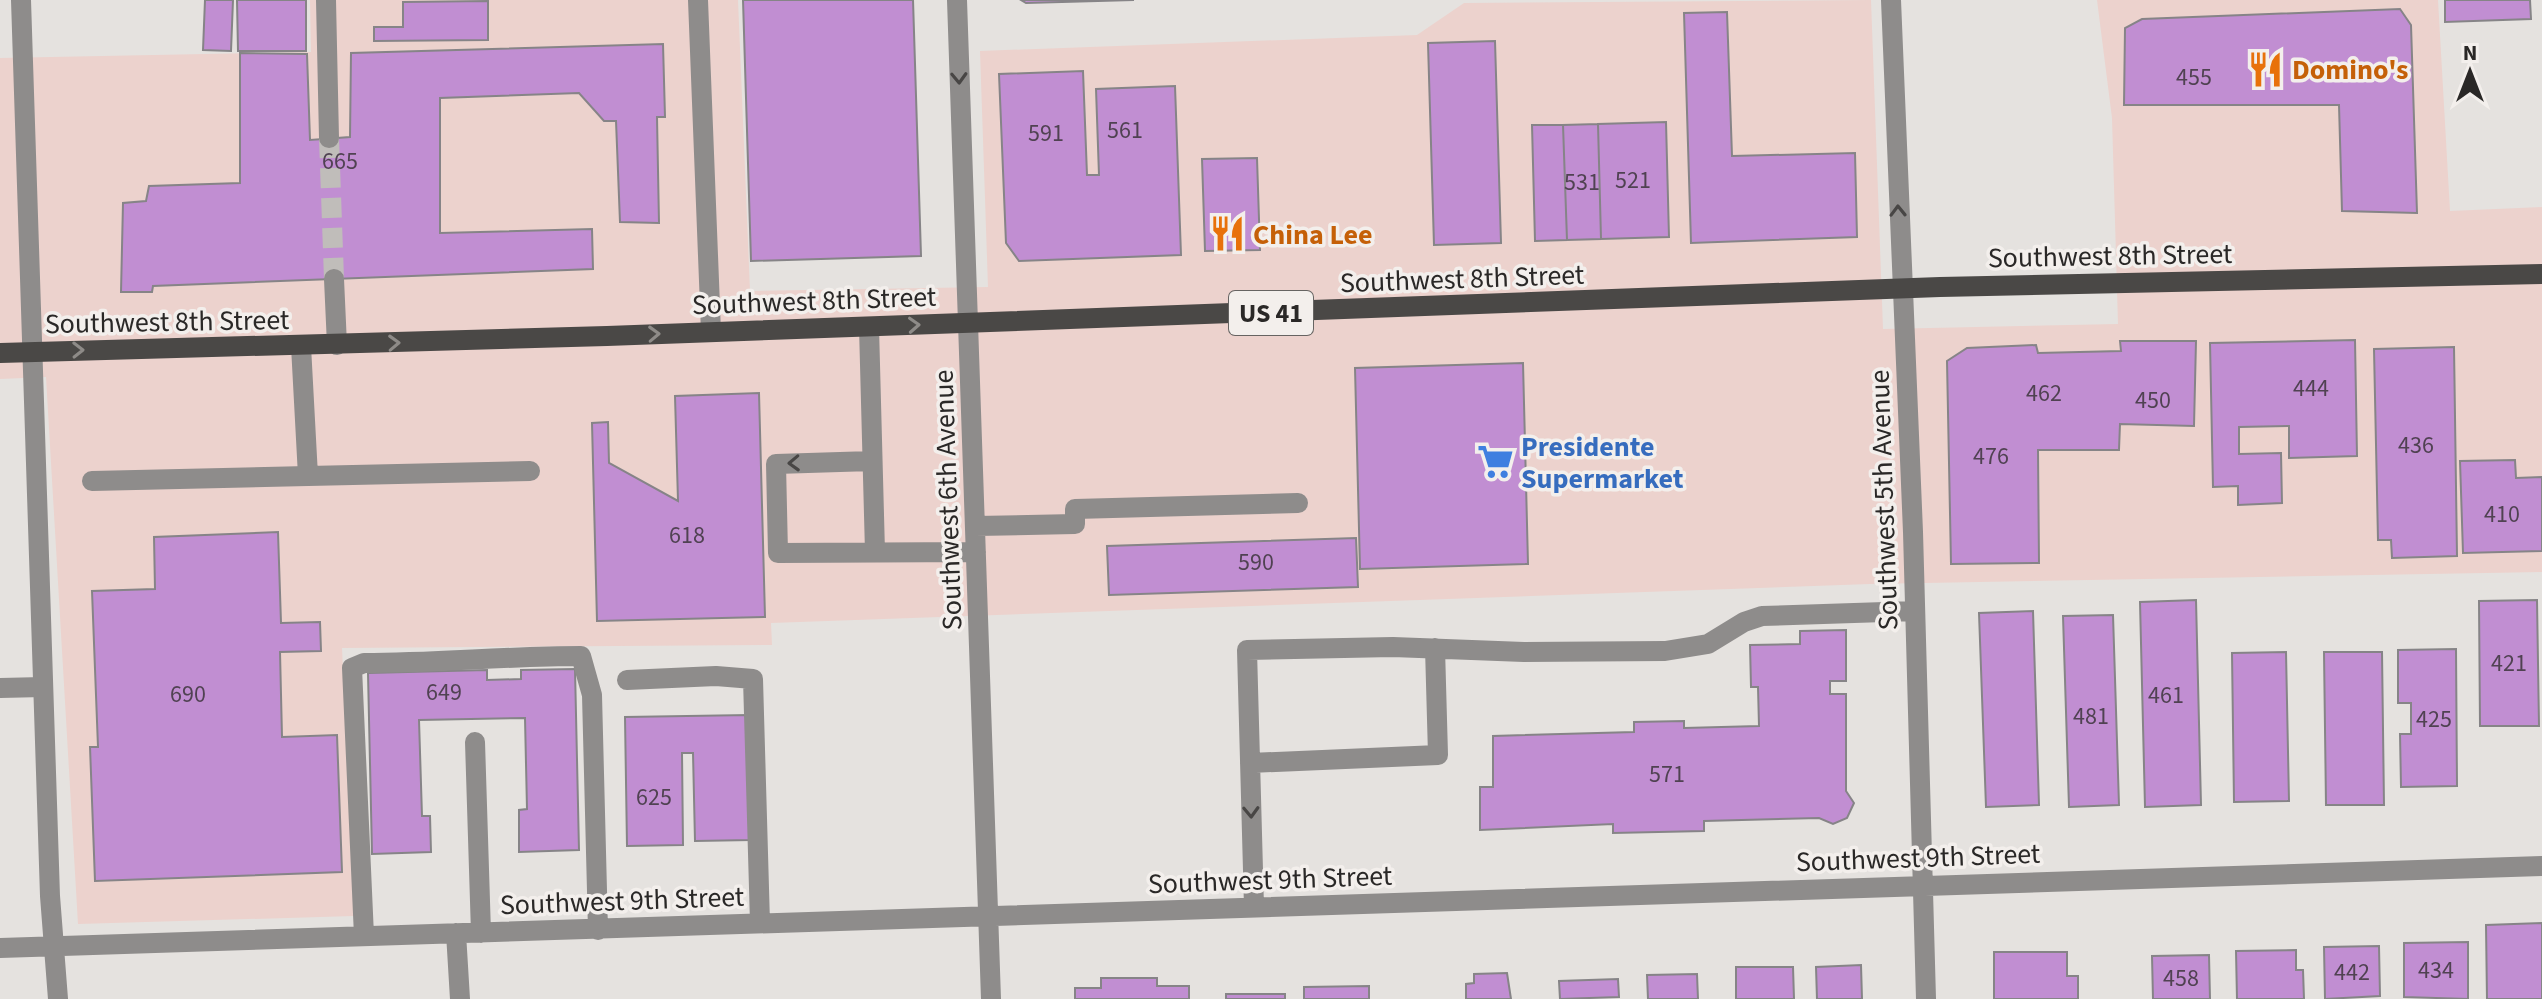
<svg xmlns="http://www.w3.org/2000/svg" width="2542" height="999" viewBox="0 0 2542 999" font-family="'Source Sans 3',sans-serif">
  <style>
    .commercial { fill: #ecd2cd }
    .building { fill: #c18ed2; stroke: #868487; stroke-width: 2 }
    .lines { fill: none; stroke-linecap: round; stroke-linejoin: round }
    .minor-tunnel { stroke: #c0bdba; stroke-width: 20; stroke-dasharray: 20 10; stroke-linecap: butt }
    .minor { stroke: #8e8c8b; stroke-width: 20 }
    .major { stroke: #4a4846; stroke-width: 20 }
    .oneway { stroke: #484645 }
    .oneway2 { stroke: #8e8b88 }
    .labels { text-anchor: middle; stroke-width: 7; stroke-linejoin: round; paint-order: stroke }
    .number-label { font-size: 24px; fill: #504252 }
    .shield { fill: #f3efec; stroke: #666462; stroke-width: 2 }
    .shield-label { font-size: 26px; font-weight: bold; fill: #2a2827 }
    .food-label { font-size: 28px; font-weight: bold; fill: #c56008; stroke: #f3efec; text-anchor: start }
    .street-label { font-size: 28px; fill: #2a2827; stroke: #f3efec }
    .shop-label { font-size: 28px; font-weight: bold; fill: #366cbe; stroke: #f3efec; text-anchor: start }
  </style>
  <rect width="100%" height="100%" fill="#e5e2df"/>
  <path class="commercial" d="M310,0H738L750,291L988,287L980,51L1417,35L1464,3L1871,0L1883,329L2118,324L2112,118L2097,0H2438L2450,211L2542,207V572L1870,584L771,623L772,645L342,648L354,916L78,924L46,377L0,379V58L311,52Z"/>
  <path class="building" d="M205,0H233L231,51L203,50Z
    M237,0H306V51H238Z
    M743,0H913L921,256L751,261Z
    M1021,0H1134L1026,3Z
    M2445,0H2530L2531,19L2445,22Z
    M488,1V40L374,41V27H403V2Z
    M2400,9L2411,25L2417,213L2342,211L2339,105H2124L2125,28L2142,19Z
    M1727,12L1732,156L1855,153L1857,237L1691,243L1684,13Z
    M1495,41L1501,243L1434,245L1428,43Z
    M663,44L665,117H657L659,223L620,222L616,121H604L579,93L440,98V233L592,229L593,269L153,286L152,292H121L123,203L146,201L149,186L240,183V53L307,54L310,140L350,137L351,53Z
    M1083,71L1087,175H1099L1096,89L1175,86L1181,255L1019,261L1006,243L999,74Z
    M1666,122L1669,237L1601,239L1598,124Z
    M1598,124L1601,239L1567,240L1563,125Z
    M1532,125H1563L1567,240L1535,241Z
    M1257,158L1260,250L1205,251L1202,159Z
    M2355,340L2357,456L2289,458V426L2239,427V454L2281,453L2282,503L2238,505V486L2213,487L2210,343Z
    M2120,341H2196L2194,426L2120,424L2119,450H2038L2039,563L1951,564L1947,361L1967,348L2036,345L2038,353L2121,351Z
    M2454,347L2457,556L2392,558L2391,540H2378L2374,349Z
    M1523,363L1528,564L1360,569L1355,368Z
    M759,393L765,617L597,621L592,423L608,422L609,463L678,501L675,396Z
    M2515,460L2516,478L2542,477V551L2463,553L2460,461Z
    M278,532L281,623L320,622L321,651L280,652L282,737L337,735L342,872L95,881L90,747H98L92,591L155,589L154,537Z
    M1356,538L1358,587L1109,595L1107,546Z
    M2196,600L2201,805L2145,807L2140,602Z
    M2537,600L2539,726H2480L2479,601Z
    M2033,611L2039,805L1986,807L1979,613Z
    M2113,615L2119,805L2069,807L2063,616Z
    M1846,630V681H1830V694H1846V791L1854,803L1847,818L1833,824L1819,818L1704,821V831L1613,833V824L1480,830V787H1493V736L1634,732V722L1684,721V728L1759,726L1758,687H1751L1750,645L1800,644V631Z
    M2456,649L2457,786L2401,787L2400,734H2411V703H2398V650Z
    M2286,652L2289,801L2234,802L2232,653Z
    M2324,652H2382L2384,805H2326Z
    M575,669L579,850L519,852V810L527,809L525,718L419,720L422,816H430L431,852L372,854L368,673L487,670V680L521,679V670Z
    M749,715L751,840L695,841L693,753H682L683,845L627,846L625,717Z
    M2542,923V999H2487L2486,925Z
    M2468,942V999L2404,997V943Z
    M2379,946L2380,996L2325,999L2324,947Z
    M2296,950V970H2303L2304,999H2237L2236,951Z
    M1994,952H2067V976H2078V999H1994Z
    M2209,955L2210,999H2153L2152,956Z
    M1861,965L1862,999H1817L1816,967Z
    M1736,967H1793L1794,999H1736Z
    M1507,973L1511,999H1466V984L1474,983V974Z
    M1697,974L1698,999H1648L1647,975Z
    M1101,978H1157V986H1189V999H1075V988H1101Z
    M1618,979L1619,997L1560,999L1559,981Z
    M1369,986V999H1304V987Z
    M1226,994H1285V999H1226Z"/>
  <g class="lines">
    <path class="minor-tunnel" d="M329,138L334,279"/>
    <path class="minor" d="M21,0L50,896L58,999
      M326,0L329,138
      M698,0L711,332
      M957,0L991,999
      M1891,0L1913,532L1926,999
      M334,279L337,345
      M869,327L875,552
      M301,346L308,476L530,471
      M872,461L776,464L778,553L976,552
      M92,481L308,476
      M976,526L1075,524V509L1298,503
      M627,680L716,676L753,679L760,923
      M0,688L43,687
      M475,742L481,933
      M1250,763L1438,755L1435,648
      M1254,907L1247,650L1393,647L1524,652L1665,651L1708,644L1744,622L1762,616L1915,611
      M456,933L460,999
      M364,936L352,668L364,663C437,663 508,656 581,656L592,695L598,930
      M0,948L2542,866"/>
    <path class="major" d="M0,353L607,336L1940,287L2542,274"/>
  </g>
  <defs><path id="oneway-chevron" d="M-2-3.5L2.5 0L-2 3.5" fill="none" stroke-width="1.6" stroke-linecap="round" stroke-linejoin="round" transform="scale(2)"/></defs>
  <g class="oneway">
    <use href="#oneway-chevron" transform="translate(959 78) rotate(88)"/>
    <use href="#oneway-chevron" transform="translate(1898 211) rotate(-91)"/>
    <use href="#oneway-chevron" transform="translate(794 463) rotate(178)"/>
    <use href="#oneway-chevron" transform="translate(1251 812) rotate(88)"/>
  </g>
  <g class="oneway2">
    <use href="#oneway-chevron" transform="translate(914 325) rotate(-3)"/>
    <use href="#oneway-chevron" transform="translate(654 334) rotate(-2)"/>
    <use href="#oneway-chevron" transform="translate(394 343) rotate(-2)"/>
    <use href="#oneway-chevron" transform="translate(78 350) rotate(-1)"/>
  </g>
  <defs>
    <symbol id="restaurant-bare" viewBox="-9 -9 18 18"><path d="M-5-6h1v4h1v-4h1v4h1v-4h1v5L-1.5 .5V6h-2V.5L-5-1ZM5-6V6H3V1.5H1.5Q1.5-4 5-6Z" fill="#e8710a" stroke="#f3efec" stroke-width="2.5" paint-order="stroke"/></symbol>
    <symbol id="supermarket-bare" viewBox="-9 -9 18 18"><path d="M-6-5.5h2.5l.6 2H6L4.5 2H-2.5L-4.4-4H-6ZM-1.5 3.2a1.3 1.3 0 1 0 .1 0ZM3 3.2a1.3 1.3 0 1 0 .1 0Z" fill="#3f7fe0" stroke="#f3efec" stroke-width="2.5" paint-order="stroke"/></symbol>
  </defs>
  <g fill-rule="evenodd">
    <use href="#restaurant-bare" x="2240" y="44" width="51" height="51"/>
    <use href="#restaurant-bare" x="1202" y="208" width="51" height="51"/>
    <use href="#supermarket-bare" x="1470" y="436" width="51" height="51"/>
  </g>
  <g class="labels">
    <g class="number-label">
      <text x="2194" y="85">455</text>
      <text x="1125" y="138">561</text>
      <text x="1046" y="141">591</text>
      <text x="340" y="169">665</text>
      <text x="1633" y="188">521</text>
      <text x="1582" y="190">531</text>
      <text x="2311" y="396">444</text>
      <text x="2044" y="401">462</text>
      <text x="2153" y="408">450</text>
      <text x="2416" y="453">436</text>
      <text x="1991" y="464">476</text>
      <text x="2502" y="522">410</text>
      <text x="687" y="543">618</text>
      <text x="1256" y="570">590</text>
      <text x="2509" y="671">421</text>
      <text x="444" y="700">649</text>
      <text x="188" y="702">690</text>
      <text x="2166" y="703">461</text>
      <text x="2091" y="724">481</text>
      <text x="2434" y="727">425</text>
      <text x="1667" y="782">571</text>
      <text x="654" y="805">625</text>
      <text x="2436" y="978">434</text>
      <text x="2352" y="980">442</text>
      <text x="2181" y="986">458</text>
    </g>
    <rect class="shield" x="1229" y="291" width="84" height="44" rx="6"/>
    <g class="shield-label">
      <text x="1271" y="322">US 41</text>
    </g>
    <g class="food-label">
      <text x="2292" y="79">Domino's</text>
      <text x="1253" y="244">China Lee</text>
    </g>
    <g class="street-label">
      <text transform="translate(2110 255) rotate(-1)" y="10">Southwest 8th Street</text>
      <text transform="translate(1462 278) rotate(-2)" y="10">Southwest 8th Street</text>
      <text transform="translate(814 300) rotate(-2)" y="10">Southwest 8th Street</text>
      <text transform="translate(167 321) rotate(-1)" y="10">Southwest 8th Street</text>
      <text transform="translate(947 500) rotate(-92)" y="10">Southwest 6th Avenue</text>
      <text transform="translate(1883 500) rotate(-92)" y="10">Southwest 5th Avenue</text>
      <text transform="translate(1918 857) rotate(-2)" y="10">Southwest 9th Street</text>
      <text transform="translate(1270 879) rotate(-2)" y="10">Southwest 9th Street</text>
      <text transform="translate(622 900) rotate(-2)" y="10">Southwest 9th Street</text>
    </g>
    <g class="shop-label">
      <text x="1521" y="456">Presidente<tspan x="1521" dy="32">Supermarket</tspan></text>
    </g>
  </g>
  <g transform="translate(2470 72)" stroke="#f3efec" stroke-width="6" paint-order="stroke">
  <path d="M0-6L14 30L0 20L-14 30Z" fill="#2a2827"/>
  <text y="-12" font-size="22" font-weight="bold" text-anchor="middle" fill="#2a2827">N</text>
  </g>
</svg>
